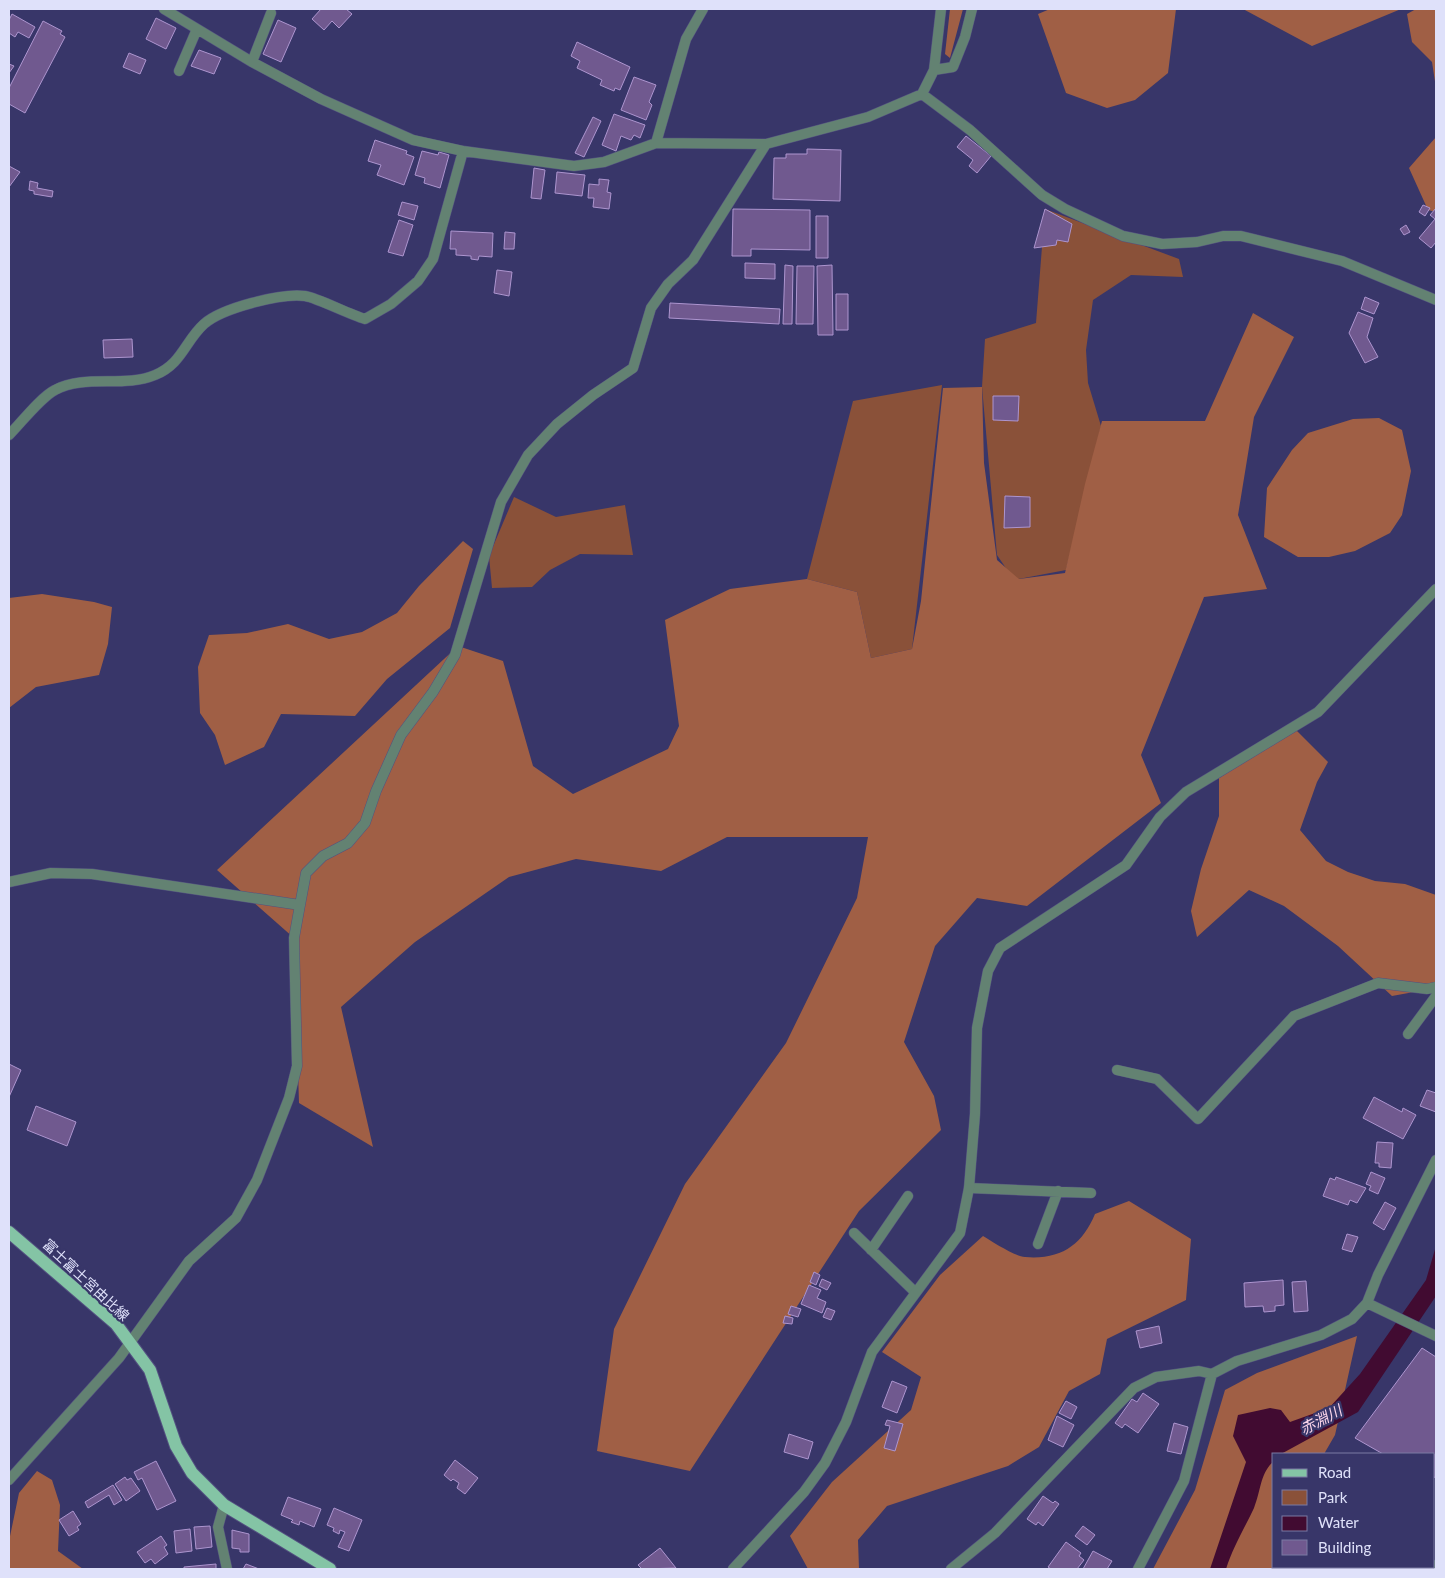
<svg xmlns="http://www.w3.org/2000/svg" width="1445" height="1578" viewBox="0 0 1445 1578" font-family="Lato,'Noto Sans JP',sans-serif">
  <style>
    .green { fill: #8a5139 }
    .forest { fill: #a05f45 }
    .water { fill: #410b31 }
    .building { fill: #70598f; stroke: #ad95cf }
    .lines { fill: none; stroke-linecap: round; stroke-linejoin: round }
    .minor-casing { stroke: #535180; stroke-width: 11 }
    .tertiary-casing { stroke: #535180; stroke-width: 11 }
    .primary-casing { stroke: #535180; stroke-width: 14 }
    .minor { stroke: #638272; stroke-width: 10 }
    .tertiary { stroke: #638272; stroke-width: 10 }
    .primary { stroke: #84c4a5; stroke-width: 12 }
    .labels { text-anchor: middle; stroke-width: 4.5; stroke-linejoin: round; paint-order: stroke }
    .street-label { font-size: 14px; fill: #dfe1fa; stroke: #383669 }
    .water-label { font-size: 15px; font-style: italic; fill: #f9d4e9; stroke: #383669 }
  </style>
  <rect width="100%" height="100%" fill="#383669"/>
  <path class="green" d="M1045,209L1179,259L1183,277L1131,275L1093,300L1086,350L1088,383L1101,426L1066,570L1014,580L997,555L982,387L985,339L1036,323Z
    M942,385L912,649L871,658L857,592L807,579L853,401Z
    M514,497L556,517L625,505L633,555L580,554L550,570L532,587L492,588L489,556Z"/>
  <path class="forest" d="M950,9H963L950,58L945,54Z
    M1050,9H1176L1168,73L1135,100L1107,108L1066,93L1038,14Z
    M1243,9H1242H1401L1312,46Z
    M1416,9H1436V88L1432,62L1412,42L1407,14Z
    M1436,137V212L1428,210L1409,168Z
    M1253,313L1294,337L1254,417L1238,515L1267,589L1204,597L1141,755L1161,803L1027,906L977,898L935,946L904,1042L934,1096L941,1130L859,1211L690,1471L597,1451L614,1329L685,1184L786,1043L857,898L868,837H727L661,871L576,859L509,877L415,942L341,1007L373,1147L299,1103L294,938L217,870L458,646L503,661L533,766L573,794L668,749L679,726L665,620L730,589L807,579L857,592L871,658L912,649L921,601L943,388L982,387L984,463L997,560L1019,579L1065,573L1085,484L1102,421H1205Z
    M1379,418L1402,430L1411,471L1402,515L1390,533L1355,551L1329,557H1298L1264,537L1267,488L1292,450L1308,433L1353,419Z
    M463,541L473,549L450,628L387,679L355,716L281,714L264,747L225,765L215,735L200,713L198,667L209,635L247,633L288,624L329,639L362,632L397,613L419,586Z
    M42,594L94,602L112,607L108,644L99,675L36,687L9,708V598Z
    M1293,727L1328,762L1317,782L1300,830L1326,861L1348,872L1375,881L1405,884L1436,895V988L1392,996L1338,946L1284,906L1249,890L1197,937L1191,911L1201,869L1219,816V778Z
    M1129,1201L1191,1239L1186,1300L1107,1339L1100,1374L1069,1391L1039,1447L1008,1466L887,1506L858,1540L859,1569H808L790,1536L832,1482L911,1410L921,1377L882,1352L940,1275L983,1236C993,1242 1014,1256 1025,1257C1061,1260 1082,1245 1095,1214Z
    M1357,1336L1335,1435L1324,1454H1274V1567H1299V1569H1153L1195,1490L1225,1390L1257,1373Z
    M37,1471L52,1480L60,1505L58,1551L83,1569H9V1541L19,1493Z"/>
  <path class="water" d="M1436,1246V1296L1358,1412L1281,1454H1274V1461C1260,1473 1261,1491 1254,1508C1244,1529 1233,1547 1226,1569H1210L1246,1462L1233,1436L1238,1415L1270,1408L1281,1410L1290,1422L1329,1408L1360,1374L1426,1280Z"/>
  <path class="building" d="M321,9H346L352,14L339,28L332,21L324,30L312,19Z
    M12,14L35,27L29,38L18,32L15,37L9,33V20Z
    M156,18L176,28L166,49L146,39Z
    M278,20L296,28L281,62L263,54Z
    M43,21L62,31L60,34L65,37L25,113L9,104V88Z
    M577,42L630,67L620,90L615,88L614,91L600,85L602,80L577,68L580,61L571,56Z
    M199,50L221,58L214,74L191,66Z
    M129,53L146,60L140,74L123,67Z
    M9,64L14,66L9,73Z
    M634,77L656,85L649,102L652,105L646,120L621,110Z
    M614,114L645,125L640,138L634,135L631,140L621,136L616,151L602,145Z
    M593,117L601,121L584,157L575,153Z
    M966,136L991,156L977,173L969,166L973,160L957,147Z
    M375,140L407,151L406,154L414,157L404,185L377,175L381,165L368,161Z
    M807,149L841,150L840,201L773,199L774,158H786V154H807Z
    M422,151L438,155L439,152L449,155L440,188L424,183L425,178L415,175Z
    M9,166L20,172L9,187Z
    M534,168L545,170L541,199L531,198Z
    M557,172L585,175L582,196L555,193Z
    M599,179L609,180L607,192L611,193L609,209L593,207L594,198H588L589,184L599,185Z
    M30,181L38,183L37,188L53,191L52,197L34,194V191L29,190Z
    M402,202L418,206L414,220L398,215Z
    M1423,205L1430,208L1425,216L1419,212Z
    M1436,208V242L1431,248L1419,238L1435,219L1430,215Z
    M733,209L810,210V250L751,249V256H732Z
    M1045,209L1072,224L1068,242L1057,240L1056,245L1034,248Z
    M816,216H828V258H816Z
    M399,220L413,225L403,256L388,252Z
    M1406,225L1410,232L1404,235L1400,229Z
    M451,231L493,233L492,257L479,256L478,260L471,259V256L456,255V249H450Z
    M505,232L515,233L514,249H504Z
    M745,263L775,264V279L745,278Z
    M785,265L793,266L792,324H783Z
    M832,265L833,335H818L817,266Z
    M797,266H814L813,324H796Z
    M497,270L512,272L509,296L494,293Z
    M836,294H848V330H836Z
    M1365,297L1379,303L1374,314L1361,309Z
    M670,303L780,309L779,324L669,318Z
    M1358,312L1373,318L1367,337L1378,357L1365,363L1349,333Z
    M132,339L133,357L104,358L103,340Z
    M993,396H1019L1018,421L993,420Z
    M1005,496L1030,497V527L1004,528Z
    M9,1064L21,1070L9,1097Z
    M1427,1090L1436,1093V1112L1420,1106Z
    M1374,1097L1402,1112L1403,1108L1416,1115L1403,1139L1363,1118Z
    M36,1106L76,1122L67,1146L27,1130Z
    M1377,1142L1393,1143L1391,1168L1379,1167V1163H1375Z
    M1371,1172L1385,1178L1378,1194L1369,1190L1371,1186L1366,1184Z
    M1336,1177L1366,1188L1357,1203L1350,1200L1348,1205L1323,1196L1330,1178L1335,1180Z
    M1385,1202L1396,1208L1384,1230L1373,1223Z
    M1347,1234L1358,1237L1352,1252L1342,1249Z
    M814,1272L820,1275L816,1285L810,1282Z
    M822,1279L831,1283L827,1290L819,1286Z
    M1283,1280L1284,1305L1275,1306V1311L1264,1312L1263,1306L1245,1307L1244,1283Z
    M1306,1281L1308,1311L1294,1312L1292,1282Z
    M809,1285L821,1290L817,1298L826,1302L822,1313L801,1304Z
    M791,1306L801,1309L798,1317L788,1314Z
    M827,1308L835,1311L831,1320L823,1317Z
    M785,1316L793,1318L792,1324L783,1323Z
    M1159,1326L1162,1343L1140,1348L1136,1331Z
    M1422,1348L1436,1357V1475L1434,1478V1454H1383L1355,1438Z
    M892,1381L907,1387L897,1413L882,1407Z
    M1143,1393L1159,1404L1138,1433L1125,1424L1122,1428L1115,1423L1132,1399L1137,1402Z
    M1066,1401L1077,1407L1071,1419L1059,1413Z
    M1057,1416L1074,1425L1063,1447L1048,1440Z
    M887,1420L903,1424L895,1451L884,1448L890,1426L885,1425Z
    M1174,1423L1188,1427L1181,1454L1167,1451Z
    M789,1434L813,1442L808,1459L784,1452Z
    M455,1460L478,1478L465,1494L457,1488L459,1483L453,1479L451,1481L444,1475Z
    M156,1461L176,1501L157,1510L142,1478L138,1480L134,1472Z
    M125,1477L127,1480L131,1478L140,1491L126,1501L115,1484Z
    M113,1485L122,1500L114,1505L109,1495L88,1508L85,1502Z
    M1043,1496L1053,1503L1055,1501L1059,1504L1043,1526L1038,1522L1036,1525L1027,1519Z
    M288,1497L321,1509L314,1527L300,1521L299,1525L291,1522L293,1520L281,1515Z
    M334,1508L362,1520L349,1551L338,1547L345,1532L340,1530L339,1534L333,1531L334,1528L327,1525Z
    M73,1511L81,1524L77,1527L79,1530L69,1536L59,1520Z
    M210,1526L212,1547L196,1549L194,1527Z
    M1083,1526L1095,1535L1087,1545L1075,1536Z
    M190,1529L192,1551L176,1553L174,1531Z
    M232,1530L249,1534V1552H240V1549L232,1548Z
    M161,1536L167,1545L164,1547L168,1554L155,1564L151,1559L145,1563L137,1552Z
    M1066,1542L1081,1553L1079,1556L1084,1560L1077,1569H1051L1048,1567Z
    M660,1548L676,1568L642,1569L638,1565Z
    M1093,1551L1112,1561L1107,1569H1083Z
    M216,1564V1569H184V1567Z
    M246,1564L259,1569H243Z"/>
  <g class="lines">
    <defs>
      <path id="minor" d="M164,9L252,62L321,99L413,140L463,151L574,166L604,162L656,143L766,144L868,117L922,94L934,70L941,9
        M252,62L271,13
        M934,70L953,67L965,37L972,9
        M179,71L197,29
        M922,94L970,130L1042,195L1065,209L1123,236L1162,244L1197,242L1223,236H1241L1342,261L1436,300
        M656,143L686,39L703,9
        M9,435C20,424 41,397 55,390C85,374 124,388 155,375C182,364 185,341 204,324C222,308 281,293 305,296C318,298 348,314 365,319L391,304L418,281L433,259L463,151
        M9,882L51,873L92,874L300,905L294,938L297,1066L289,1098L257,1180L236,1218L189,1261L119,1358L9,1480
        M300,905L306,873L323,856L348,843L365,823L376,791L401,735L433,692L455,655L501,502L528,455L557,424L593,395L633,368L651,308L668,284L693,260L766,144
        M1408,1034L1436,996
        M1117,1070L1157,1079L1198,1119L1294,1016L1378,983L1427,989L1436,987
        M969,1188L1091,1193
        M854,1233L915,1292
        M1038,1244L1058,1191
        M871,1250L908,1196
        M1367,1303L1436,1336
        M224,1505L218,1527L227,1569
        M951,1569L995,1533L1134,1388L1156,1377L1199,1371L1212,1374L1237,1361L1321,1335L1352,1319L1367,1303L1378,1275L1436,1160
        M1138,1569L1184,1481L1212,1374
        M1435,1569L1436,1565"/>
      <path id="tertiary" d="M733,1569L804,1492L825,1463L846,1422L872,1352L960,1233L969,1188L975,1114L977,1028L988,971L1000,948L1126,865L1160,817L1186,792L1318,712L1436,589"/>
      <path id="primary" d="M9,1232L116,1324L150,1370L176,1446L192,1473L224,1505L330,1569"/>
    </defs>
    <use href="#minor" class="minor-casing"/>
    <use href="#tertiary" class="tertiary-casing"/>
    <use href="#primary" class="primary-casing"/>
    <use href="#minor" class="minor"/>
    <use href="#tertiary" class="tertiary"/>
    <use href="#primary" class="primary"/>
  </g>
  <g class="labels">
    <g class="street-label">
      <text transform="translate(86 1280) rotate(43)" y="5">富士富士宮由比線</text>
    </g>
    <g class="water-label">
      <text transform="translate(1321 1420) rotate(-28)" y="5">赤淵川</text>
    </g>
  </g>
  <rect width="1445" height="1578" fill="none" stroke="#dfe1fa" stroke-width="20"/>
  <rect x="1272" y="1453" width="162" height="115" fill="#383669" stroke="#7b7aa3"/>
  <rect x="1282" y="1469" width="25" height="8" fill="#84c4a5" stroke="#7b7aa3"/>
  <text x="1318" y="1478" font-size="15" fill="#dfe1fa">Road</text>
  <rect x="1282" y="1490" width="25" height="15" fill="#8a5139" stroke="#7b7aa3"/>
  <text x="1318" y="1503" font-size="15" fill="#dfe1fa">Park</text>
  <rect x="1282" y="1516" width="25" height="15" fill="#410b31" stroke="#7b7aa3"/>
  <text x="1318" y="1528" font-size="15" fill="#dfe1fa">Water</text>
  <rect x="1282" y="1540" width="25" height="15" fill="#70598f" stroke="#7b7aa3"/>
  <text x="1318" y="1553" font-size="15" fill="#dfe1fa">Building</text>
</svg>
